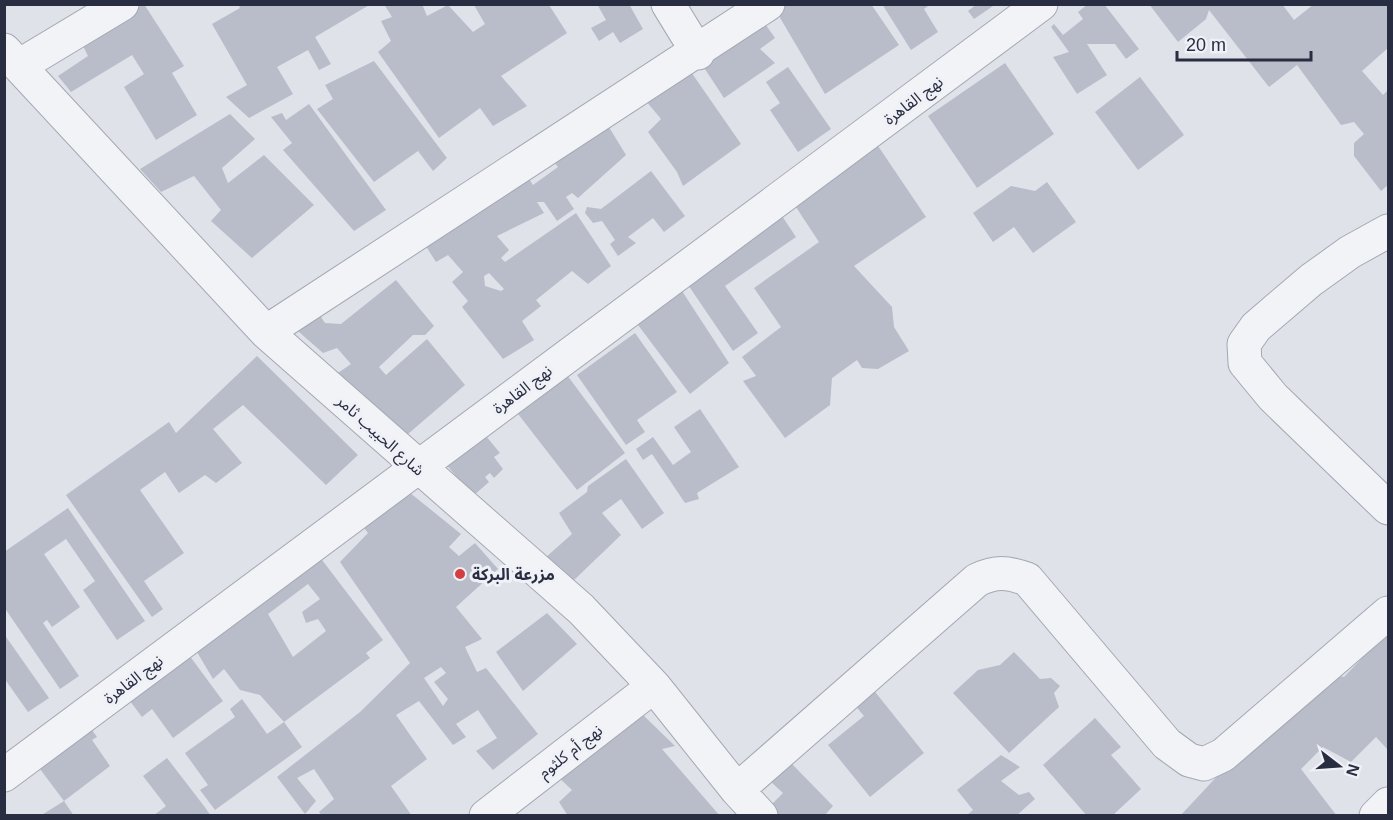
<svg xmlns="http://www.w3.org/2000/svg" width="1393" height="820" viewBox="0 0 1393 820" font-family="Helvetica,'Noto Sans Arabic',sans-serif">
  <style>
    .building { fill: #b9bdc9; fill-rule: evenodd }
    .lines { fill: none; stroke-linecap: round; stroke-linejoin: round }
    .minor-casing { stroke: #a4a8b3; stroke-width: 35 }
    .minor { stroke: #f2f3f7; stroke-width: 33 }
    .poi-dot { fill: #d33f41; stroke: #eff1f7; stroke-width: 2 }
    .labels { text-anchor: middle; stroke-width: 6; stroke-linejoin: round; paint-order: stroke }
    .street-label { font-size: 16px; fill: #282d41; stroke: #eff1f7 }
    .poi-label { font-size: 16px; font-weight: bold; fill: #282d41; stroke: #eff1f7; text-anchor: start }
  </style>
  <rect width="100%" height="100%" fill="#dfe2e9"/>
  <path class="building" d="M144,4L184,66L172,73L197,115L156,140L124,87L144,74L132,55L71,92L58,76L88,56L78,36Z
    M238,4H371L315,37L331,64L319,70L308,50L277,67L293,94L249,118L226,97L247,85L212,24L240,8Z
    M384,4H422L427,16L448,5L473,32L485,24L474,5H549L567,33L501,76L527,106L493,126L480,108L439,138L378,52L391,41L381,21L392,17Z
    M597,4H629L643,29L620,43L613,32L599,41L591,28L606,20Z
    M784,4H871L899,45L825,94L776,11Z
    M882,4H931L924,9L938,32L911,50Z
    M977,4H996L974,19L968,11Z
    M1088,4H1104L1139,49L1126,59L1115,44H1087L1107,75L1077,94L1053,57L1069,52L1051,27L1054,24L1063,35L1083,19L1078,12Z
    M1149,4H1282L1294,20L1314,4H1388V48L1362,71L1383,95L1388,90V185L1381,191L1354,156V143L1364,134L1354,122L1341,125L1297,65L1269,87L1209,10L1206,19L1178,42Z
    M761,18L775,38L760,49L775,63L724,98L699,60Z
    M374,61L447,158L433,171L418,151L374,182L317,109L333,99L325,85Z
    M1005,63L1054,134L977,188L928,116Z
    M788,67L831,129L798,152L770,110L780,103L766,82Z
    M689,69L741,144L683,186L677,172L648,132L661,119L641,95Z
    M1140,77L1184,135L1138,170L1095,112Z
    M309,104L386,210L354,231L283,150L292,143L271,117L282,113L286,120Z
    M230,114L255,139L222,168L228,183L264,155L314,205L252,258L211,221L221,210L194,176L161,192L140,169Z
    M604,119L626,155L578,198L572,193L566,197L574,209L557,221L544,202H537L544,213L497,236L509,250L501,258L505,262L576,213L611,266L588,284L572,271L536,300L541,306L522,321L534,340L503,359L462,307L468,301L452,282L463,272L448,255L436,262L422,240L525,173L533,185L558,167L549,156ZM489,273L504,289L501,291L485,286L484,276Z
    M874,140L926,217L854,266L892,307L894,327L909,351L878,369L862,368L857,360L832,378L830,405L785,438L743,381L756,376L742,357L781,327L754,288L819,242L790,198Z
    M651,171L685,216L664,232L653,218L628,237L636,243L618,256L610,244L615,240L602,221L593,223L585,213L587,207L601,209Z
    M1047,182L1076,222L1033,253L1014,227L993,242L973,213L1011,186L1035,191Z
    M780,213L796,237L725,286L758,333L733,351L684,279Z
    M396,280L434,326L425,335H413L379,367L386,375L427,339L465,385L401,440L363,394L335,375L351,364L337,348L323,353L291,325L315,308L325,323L341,324Z
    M682,291L729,363L690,394L635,321Z
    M635,333L677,392L637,420L645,432L626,445L577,375Z
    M257,356L358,455L326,485L243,405L213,429L242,463L216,483L205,475L179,493L165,472L140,490L184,553L144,581L163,609L152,617L66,495L169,422L176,433Z
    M564,371L625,453L577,490L515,410Z
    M700,409L739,467L697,493L699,499L685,503L652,454L643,460L636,449L653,437L673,465L691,452L674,427Z
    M481,430L500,453L494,457L503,469L494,478L490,473L485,477L489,482L473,496L444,462Z
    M626,459L664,513L642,529L621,499L602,513L621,535L572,582L545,558L572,534L559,513L587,492L588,486Z
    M404,488L461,534L449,547L459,556L475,543L498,569L456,607L482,639L465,647L477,672L486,668L538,734L493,770L476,751L497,738L478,710L456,724L466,737L453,745L419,701L396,715L427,759L391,786L412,816H322L319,812L334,799L314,769L297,778L316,801L305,814L277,777L360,712L410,663L340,562L368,533L359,522ZM441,667L446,673L434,682L448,699L443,706L424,678Z
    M68,508L145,621L117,640L83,590L95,581L66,539L44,554L80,607L52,627L47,620L43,623L79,676L60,689L4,607V552Z
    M316,552L383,640L366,653L370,658L284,722L260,695L240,690L224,669L213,679L194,647ZM308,584L320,599L302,612L306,623L318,619L326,631L293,657L268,614Z
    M547,613L577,644L523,691L496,652Z
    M1388,631V750L1376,737L1351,762L1323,747L1301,769L1337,816H1180L1252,739L1328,674L1344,677Z
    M4,634L49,698L28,712L4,678Z
    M1014,652L1040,679L1051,678L1060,686L1054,693L1059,707L1009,753L953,693L978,670L1000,665Z
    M189,655L223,701L173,738L152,709L142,717L124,693Z
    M872,688L924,753L870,797L828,745L864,716L853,703Z
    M242,699L267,734L284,722L302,747L215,810L200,790L208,785L185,753L235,717L230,709Z
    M643,715L675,746L662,749L720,816H568L559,802L572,790L556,775Z
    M1095,718L1121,747L1111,755L1141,789L1112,816H1087L1043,765Z
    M86,722L97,737L92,740L110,766L64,801L34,761Z
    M1001,755L1020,767L1001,781L1019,795L1029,792L1035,799L1016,816H966L973,810L957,790Z
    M167,758L204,806L211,816H153L166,806L143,776Z
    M791,763L833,806L824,816H778L769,807L783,793L771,782Z
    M64,801L74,816H40Z"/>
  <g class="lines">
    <defs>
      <path id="minor" d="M668,4L698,53
        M4,50L266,332L581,609L654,686L737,790L761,816
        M19,66L122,4
        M1388,231L1350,252L1311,280L1256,327L1244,344L1245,363L1273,397L1388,508
        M266,332L768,4
        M4,775L1041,4
        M737,790L977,580C996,571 1007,572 1027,579L1167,744L1189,760L1204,764L1223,755L1388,613
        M486,816L654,686
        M1376,816L1388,804"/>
    </defs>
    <use href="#minor" class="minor-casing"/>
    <use href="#minor" class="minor"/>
  </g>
  <circle class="poi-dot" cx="460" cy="574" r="6"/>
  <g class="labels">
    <g class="street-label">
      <text transform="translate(913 100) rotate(-37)" y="6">نهج القاهرة</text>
      <text transform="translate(522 389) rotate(-37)" y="6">نهج القاهرة</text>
      <text transform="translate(381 435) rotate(42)" y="6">شارع الحبيب ثامر</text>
      <text transform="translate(133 679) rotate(-37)" y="6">نهج القاهرة</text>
      <text transform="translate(570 751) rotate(-38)" y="6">نهج أم كلثوم</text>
    </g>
    <g class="poi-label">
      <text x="472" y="580">مزرعة البركة</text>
    </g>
  </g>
  <rect width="1393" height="820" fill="none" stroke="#282d41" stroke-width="12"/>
  <g transform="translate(1339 766) rotate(107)" stroke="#eff1f7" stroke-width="4.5" paint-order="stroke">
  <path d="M0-4.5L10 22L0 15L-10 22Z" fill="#282d41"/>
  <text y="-9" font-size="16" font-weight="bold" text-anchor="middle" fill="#282d41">N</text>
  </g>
  <path d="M1177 51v9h134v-9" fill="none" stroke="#282d41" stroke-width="3"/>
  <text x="1186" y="51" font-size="18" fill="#282d41" stroke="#eff1f7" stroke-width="4.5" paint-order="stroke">20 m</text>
</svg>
